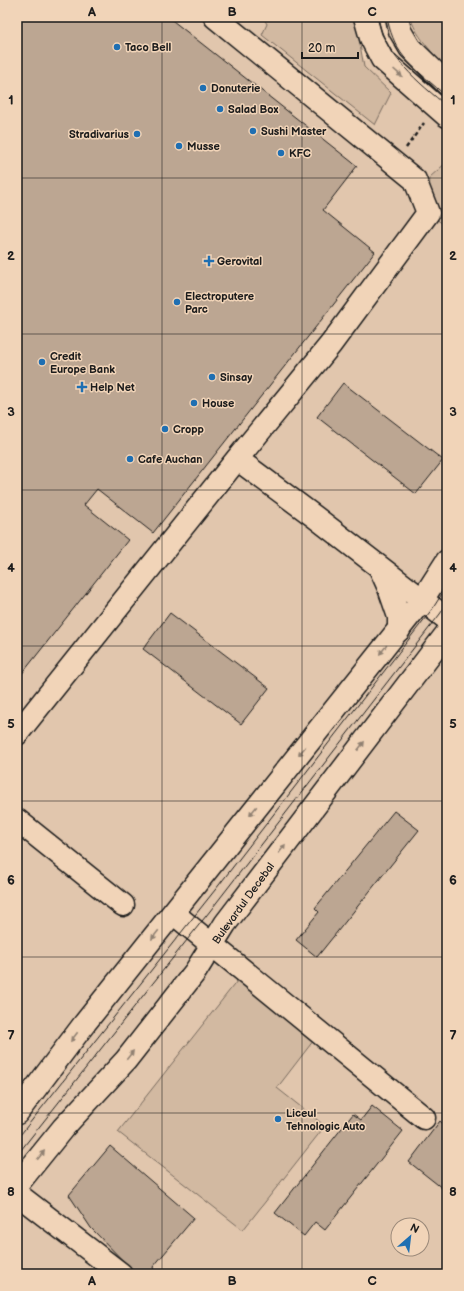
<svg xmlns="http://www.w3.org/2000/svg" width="464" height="1291" viewBox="0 0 464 1291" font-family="'Balsamiq Sans',sans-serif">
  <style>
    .built { fill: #e1c6ad; fill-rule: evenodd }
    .green { fill: #d2b9a1; stroke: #776a5e }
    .building { fill: #bca692; stroke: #1c1c1c }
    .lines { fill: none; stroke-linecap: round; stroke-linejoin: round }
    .minor-casing { stroke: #1c1c1c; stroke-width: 25 }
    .major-casing { stroke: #1c1c1c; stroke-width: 25 }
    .path { stroke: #1c1c1c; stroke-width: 2.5; stroke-dasharray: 4 3; stroke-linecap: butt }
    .minor { stroke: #f1d4b8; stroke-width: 22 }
    .major { stroke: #f1d4b8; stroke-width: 22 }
    .tram { stroke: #1c1c1c; stroke-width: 1 }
    .oneway { fill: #918172 }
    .grid { fill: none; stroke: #1c1c1c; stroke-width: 1; stroke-opacity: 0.55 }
    .poi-dot { fill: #1f6fb2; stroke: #f1d4b8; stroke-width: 1.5 }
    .labels { text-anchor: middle; stroke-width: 3; stroke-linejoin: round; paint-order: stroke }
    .poi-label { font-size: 11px; font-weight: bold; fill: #1c1c1c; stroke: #f1d4b8; text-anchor: start }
    .street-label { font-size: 11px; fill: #1c1c1c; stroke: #f1d4b8 }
    .neatline { fill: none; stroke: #1c1c1c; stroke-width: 1.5 }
    .grid-label { font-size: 13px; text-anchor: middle; font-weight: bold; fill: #1c1c1c }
  </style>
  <rect width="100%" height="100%" fill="#f1d4b8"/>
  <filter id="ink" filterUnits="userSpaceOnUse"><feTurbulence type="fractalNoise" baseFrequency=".025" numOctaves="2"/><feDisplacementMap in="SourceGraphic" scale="8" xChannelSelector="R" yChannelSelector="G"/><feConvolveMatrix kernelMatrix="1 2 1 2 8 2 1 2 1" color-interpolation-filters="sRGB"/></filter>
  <g filter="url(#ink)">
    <path class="built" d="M17,17H311L337,39L447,118V1274H17ZM398,1225H422V1249H398Z"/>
    <path class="green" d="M263,17H355L364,67L391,93L375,125L262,35L267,24Z
      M411,17H447V68C436,58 412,31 411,17Z
      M447,162V227L428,213L430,177Z
      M241,976L317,1036L277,1088L325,1126L243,1230L118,1132Z"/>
    <path class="building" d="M17,17H168L357,166L323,210L375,252L153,533L97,489L84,505L128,540L17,680Z
      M343,383L443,460L416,494L317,417Z
      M170,613L269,688L241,724L143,649Z
      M394,811L419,830L317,957L296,940L319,912L315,908Z
      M372,1106L403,1131L325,1230L315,1222L304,1236L275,1213L353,1114L361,1120Z
      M440,1121L447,1127V1192L409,1162Z
      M110,1146L194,1218L153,1267L155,1274H136L91,1228L69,1195Z"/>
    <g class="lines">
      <defs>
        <path id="minor" d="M237,459L315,517L447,619
          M380,568L389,588L399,617V630
          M17,734L237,459L331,344L428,213L415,180L215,17
          M17,820L123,905
          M173,913L424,1118
          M17,1194L121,1274"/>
        <path id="major" d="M365,17L371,38L382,59L447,116
          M397,17L400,31L410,48L447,84
          M17,1113L85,1023L422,600L447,561
          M17,1185L63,1128L126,1060L195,972L225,924L447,633"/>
      </defs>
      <use href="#minor" class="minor-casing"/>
      <use href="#major" class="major-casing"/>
      <path class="path" d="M406,148L424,123
        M445,427L447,432"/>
      <use href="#minor" class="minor"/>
      <use href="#major" class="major"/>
      <path class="tram" d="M378,17C382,53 420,84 447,106
        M387,17C389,30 395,46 404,57C415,70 434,85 447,97
        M17,1139L219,885L433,608L447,586
        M17,1155L210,911L440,614L447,604"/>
    </g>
    <defs><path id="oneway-solid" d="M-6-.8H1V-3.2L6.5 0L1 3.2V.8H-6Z"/></defs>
    <g class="oneway">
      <use href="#oneway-solid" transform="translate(398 73) rotate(42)"/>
      <use href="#oneway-solid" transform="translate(383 650) rotate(129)"/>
      <use href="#oneway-solid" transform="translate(361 746) rotate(-53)"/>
      <use href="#oneway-solid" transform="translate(302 751) rotate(129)"/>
      <use href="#oneway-solid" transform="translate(253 811) rotate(129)"/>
      <use href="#oneway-solid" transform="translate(282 849) rotate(-53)"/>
      <use href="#oneway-solid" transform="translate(155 935) rotate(128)"/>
      <use href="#oneway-solid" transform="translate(74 1037) rotate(127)"/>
      <use href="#oneway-solid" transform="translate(130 1055) rotate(-52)"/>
      <use href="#oneway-solid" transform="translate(41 1155) rotate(-51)"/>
    </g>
  </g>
  <path class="grid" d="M162,17V1274M302,17V1274M17,178H447M17,334H447M17,490H447M17,646H447M17,801H447M17,957H447M17,1113H447"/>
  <g class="poi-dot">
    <circle cx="117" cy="47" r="4"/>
    <circle cx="203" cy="88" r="4"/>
    <circle cx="220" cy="109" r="4"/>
    <circle cx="253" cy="131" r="4"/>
    <circle cx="137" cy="134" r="4"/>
    <circle cx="179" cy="146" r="4"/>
    <circle cx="281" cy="153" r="4"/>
    <path d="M207 255h4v4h4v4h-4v4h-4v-4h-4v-4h4z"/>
    <circle cx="177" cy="302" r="4"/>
    <circle cx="42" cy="362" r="4"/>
    <circle cx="212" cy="377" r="4"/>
    <path d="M80 381h4v4h4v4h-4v4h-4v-4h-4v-4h4z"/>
    <circle cx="194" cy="403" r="4"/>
    <circle cx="165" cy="429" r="4"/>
    <circle cx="130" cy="459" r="4"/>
    <circle cx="278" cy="1119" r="4"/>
  </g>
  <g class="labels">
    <g class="poi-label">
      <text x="125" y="51">Taco Bell</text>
      <text x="211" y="92">Donuterie</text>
      <text x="228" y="113">Salad Box</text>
      <text x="261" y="135">Sushi Master</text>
      <text x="129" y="138" text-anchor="end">Stradivarius</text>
      <text x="187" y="150">Musse</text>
      <text x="289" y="157">KFC</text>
      <text x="217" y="265">Gerovital</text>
      <text x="185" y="300">Electroputere<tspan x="185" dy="13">Parc</tspan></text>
      <text x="50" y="360">Credit<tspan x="50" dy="13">Europe Bank</tspan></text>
      <text x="220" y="381">Sinsay</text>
      <text x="90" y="391">Help Net</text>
      <text x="202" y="407">House</text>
      <text x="173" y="433">Cropp</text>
      <text x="138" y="463">Cafe Auchan</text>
      <text x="286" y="1117">Liceul<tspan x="286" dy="13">Tehnologic Auto</tspan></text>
    </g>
    <g class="street-label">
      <text transform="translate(243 903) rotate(-54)" y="4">Bulevardul Decebal</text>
    </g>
  </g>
  <rect width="464" height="1291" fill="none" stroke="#f1d4b8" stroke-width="44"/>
  <g transform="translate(410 1237) rotate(28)"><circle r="19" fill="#f1d4b8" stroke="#9c8a7a"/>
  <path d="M0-3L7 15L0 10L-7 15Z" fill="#1f6fb2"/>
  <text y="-6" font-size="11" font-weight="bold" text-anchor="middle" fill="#1c1c1c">N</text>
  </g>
  <path d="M302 52v6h56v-6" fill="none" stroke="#1c1c1c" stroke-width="2"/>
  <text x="308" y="52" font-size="12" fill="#1c1c1c" stroke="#f1d4b8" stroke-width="3" paint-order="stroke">20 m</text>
  <rect x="22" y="22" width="420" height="1247" class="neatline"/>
  <g class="grid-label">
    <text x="92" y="16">A</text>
    <text x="232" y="16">B</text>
    <text x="372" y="16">C</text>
    <text x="11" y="104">1</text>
    <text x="453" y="104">1</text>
    <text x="11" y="260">2</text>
    <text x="453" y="260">2</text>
    <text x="11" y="416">3</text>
    <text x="453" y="416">3</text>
    <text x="11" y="572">4</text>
    <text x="453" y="572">4</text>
    <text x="11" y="728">5</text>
    <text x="453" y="728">5</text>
    <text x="11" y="884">6</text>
    <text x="453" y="884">6</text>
    <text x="11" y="1040">7</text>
    <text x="453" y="1040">7</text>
    <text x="11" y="1196">8</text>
    <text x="453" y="1196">8</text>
    <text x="92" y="1285">A</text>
    <text x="232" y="1285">B</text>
    <text x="372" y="1285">C</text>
  </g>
</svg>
